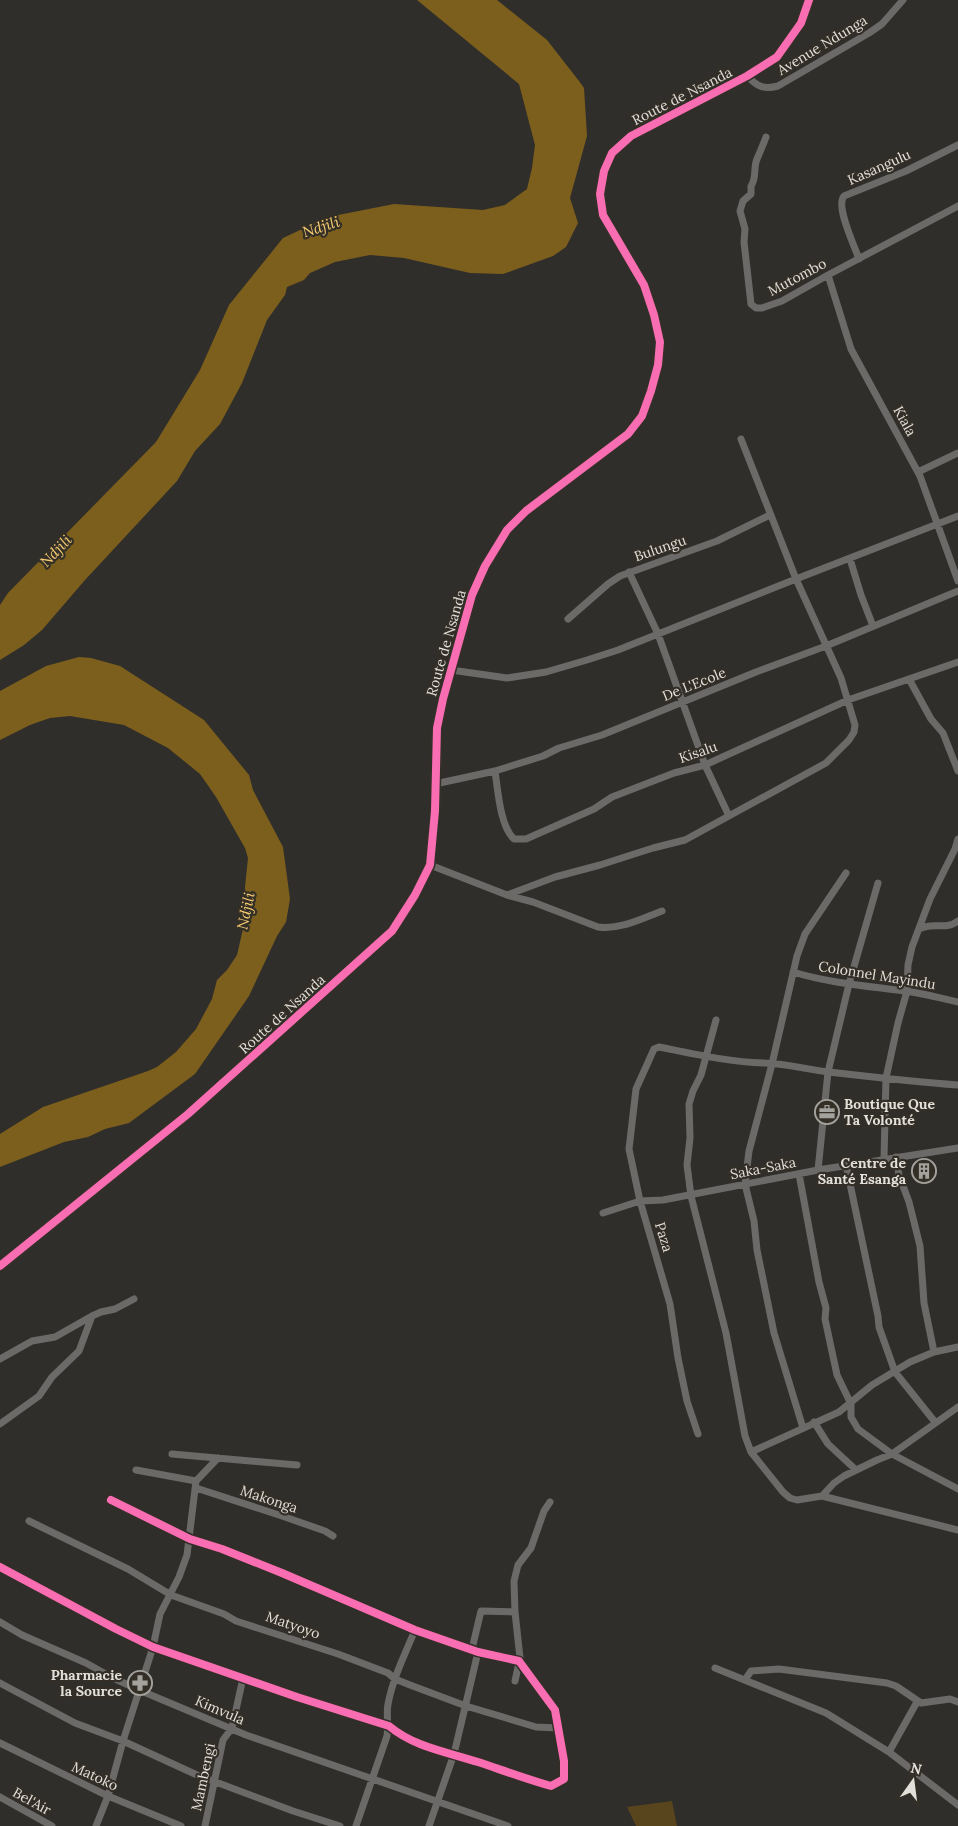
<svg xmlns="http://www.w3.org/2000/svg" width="958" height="1826" viewBox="0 0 958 1826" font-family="Lora,serif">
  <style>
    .green { fill: #59451d }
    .water { fill: #7c5f1c }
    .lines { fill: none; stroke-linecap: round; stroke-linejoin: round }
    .street { stroke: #6c6a69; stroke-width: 7 }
    .secondary { stroke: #656461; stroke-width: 10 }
    .cycleway-casing { stroke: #332f27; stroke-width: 11 }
    .cycleway { stroke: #f96db3; stroke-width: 8 }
    .labels { text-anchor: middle; stroke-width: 4.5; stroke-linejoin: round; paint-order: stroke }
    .street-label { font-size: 14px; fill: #e2e0da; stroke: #332f27 }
    .poi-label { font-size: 14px; font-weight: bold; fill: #e2e0da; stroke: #332f27; text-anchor: end }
    .water-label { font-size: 15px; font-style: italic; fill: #f8cc72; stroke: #332f27 }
  </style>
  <rect width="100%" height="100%" fill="#302e2a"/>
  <path class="green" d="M672,1801L677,1826H636L627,1807Z"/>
  <path class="water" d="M417,0H497L547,40L579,81L584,88L587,136L570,198L578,223L566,247L553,256L503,274L470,273L404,258L370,255L335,262L310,273L304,280L287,287L285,295L267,320L242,383L220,424L195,451L177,481L85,580L42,630L24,645L0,660V605L8,593L156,442L200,370L229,305L283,238L328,217L394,204L483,210L505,205L527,189L532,168L535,145L519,84Z
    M79,657L91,658L120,666L204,720L249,775L253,790L283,847L290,899L286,922L277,936L249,996L195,1074L129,1123L105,1129L88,1137L64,1142L0,1167V1134L43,1107L148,1071L157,1067L176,1052L196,1029L212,999L217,980L227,970L237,955L246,916L245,887L248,858L245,848L216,797L200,774L168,748L124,725L70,716L50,718L30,725L0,740V691L46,666Z"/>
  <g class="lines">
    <path class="street" d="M747,76C757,86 763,90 778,86L869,33L882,24L903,0
      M766,137C763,145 760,152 757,159C753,168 757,178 751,186V194L743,201L740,211L745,229L744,242L751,304L756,308H762L782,301L828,275L958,206
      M859,259C855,247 835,206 844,196L906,171L958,145
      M828,275L851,349L920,476L958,581
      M918,472L958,453
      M850,559L861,595L873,626
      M629,572L658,634L705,765L729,816
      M568,619L608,584L620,576L717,541L770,515
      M451,670L507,678L546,672L587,660L618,650L796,579L958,516
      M909,679L931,719L943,733L958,771
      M495,771C498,791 500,826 514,839H526L594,809L612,797L674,773L705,765L848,700L958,662
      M435,784L495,771L543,756L559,748L602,735L756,672L826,646L958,591
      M430,865L507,895L533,902L598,927C620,930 641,919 662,911
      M507,895L555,877L600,865L653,848L685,840L826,763L849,740L854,732L855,725L841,678L796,579L741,439
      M919,929C934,921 944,931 958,921
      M793,972C829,983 867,986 904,991C922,993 940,998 958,1002
      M716,1020L701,1075L693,1091L689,1104L690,1138L687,1165L691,1196L726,1333L745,1436L751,1452L783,1492L790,1498L797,1500L822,1496L958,1530
      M896,1157L899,1175L909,1202L920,1246L924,1303L934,1352
      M884,1159L886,1078L898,1023L907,991L908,965L912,947L930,899L955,849L958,839
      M846,1165L878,1316L879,1327L895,1372L935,1422
      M818,1170L828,1072L849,984L878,883
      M799,1174L819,1282L826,1308L825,1319L837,1375L851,1404V1417L858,1429L892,1454L958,1489
      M603,1213L640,1201L663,1200L818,1170L958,1148
      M0,1359L32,1341L55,1337L92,1316L101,1312L115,1309L134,1299
      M814,1422L828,1444L856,1470
      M0,1424L39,1396L52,1377L79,1351L92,1316
      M803,1428L774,1333L757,1250L754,1221L745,1184L749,1151L772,1064L797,956L805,934L846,873
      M698,1434L687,1401L678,1358L670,1304L640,1201L629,1149L636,1089L654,1049L659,1047C694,1054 729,1062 764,1063C785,1063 807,1070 829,1072C872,1077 915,1082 958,1085
      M751,1452L839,1412L872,1385L910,1362L934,1352L958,1347
      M172,1454L297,1465
      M136,1470L196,1481
      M196,1488L282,1516L325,1531L333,1536
      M822,1496L834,1483L844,1476L877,1460L892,1454L958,1407
      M29,1521L128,1569L171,1595L224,1614L236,1621L338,1654L388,1673L395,1679L410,1685L466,1706L536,1727L558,1728
      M0,1567L116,1629L153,1647L297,1697L389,1726C414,1747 447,1752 478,1762C502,1770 526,1779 551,1786L564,1779V1761L555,1710L519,1661L478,1652L415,1630L282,1573L222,1549L190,1539L111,1500
      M515,1612L520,1658L515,1681
      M0,1622L22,1635L86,1663L111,1677L139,1690L246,1735L508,1826
      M472,1649L481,1611L515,1612L514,1581L518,1565L531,1548L544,1511L550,1502
      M715,1668L826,1713L889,1752L958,1805
      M745,1680L751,1671L779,1669L887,1683L896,1686L921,1703L950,1699L958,1702
      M0,1683L75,1723L123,1741L197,1775L293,1811L340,1826
      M0,1743L108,1796L181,1826
      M889,1752L917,1702
      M0,1797L52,1826
      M96,1826L108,1796L123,1741L153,1647L160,1614L179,1577L187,1555L196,1481L218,1458
      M205,1826L223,1740L232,1728L243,1678
      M356,1826L387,1736C389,1725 386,1715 388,1704C393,1678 405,1654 415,1630
      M429,1826L454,1754L478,1652"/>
    <path class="secondary" d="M0,1266L188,1114L392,931L415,895L430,865L435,811L437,728L443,699L472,595L485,566L507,530L526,511L628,434L642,416L651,391L658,365L660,342L654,315L644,285L603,215L600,194L604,171L612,153L631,136L747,76L777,57L801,23L809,0"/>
    <defs>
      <path id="cycleway" d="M0,1266L188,1114L392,931L415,895L430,865L435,811L437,728L443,699L472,595L485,566L507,530L526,511L628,434L642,416L651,391L658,365L660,342L654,315L644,285L603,215L600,194L604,171L612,153L631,136L747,76L777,57L801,23L809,0
        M0,1567L116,1629L153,1647L297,1697L389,1726C414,1747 447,1752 478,1762C502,1770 526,1779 551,1786L564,1779V1761L555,1710L519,1661L478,1652L415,1630L282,1573L222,1549L190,1539L111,1500"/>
    </defs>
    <use href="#cycleway" class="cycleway-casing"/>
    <use href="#cycleway" class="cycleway"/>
  </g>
  <defs>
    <symbol id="office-ring" viewBox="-11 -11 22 22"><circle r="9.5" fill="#332f27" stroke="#a4a29c" stroke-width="1.5"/><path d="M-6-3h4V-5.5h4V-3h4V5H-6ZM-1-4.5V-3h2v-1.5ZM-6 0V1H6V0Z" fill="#a4a29c"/></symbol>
    <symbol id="building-ring" viewBox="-11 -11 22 22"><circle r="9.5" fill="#332f27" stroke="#a4a29c" stroke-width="1.5"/><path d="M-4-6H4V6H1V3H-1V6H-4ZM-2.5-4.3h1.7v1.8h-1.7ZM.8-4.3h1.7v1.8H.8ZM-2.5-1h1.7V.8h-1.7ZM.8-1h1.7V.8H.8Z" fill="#a4a29c"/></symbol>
    <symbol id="pharmacy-ring" viewBox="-11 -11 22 22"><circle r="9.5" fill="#332f27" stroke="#a4a29c" stroke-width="1.5"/><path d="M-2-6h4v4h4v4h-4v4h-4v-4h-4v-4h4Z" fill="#a4a29c"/></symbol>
  </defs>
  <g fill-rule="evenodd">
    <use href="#office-ring" x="813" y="1098" width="28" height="28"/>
    <use href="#building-ring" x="910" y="1157" width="28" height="28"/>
    <use href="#pharmacy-ring" x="126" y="1669" width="28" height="28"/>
  </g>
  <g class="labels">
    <g class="street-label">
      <text transform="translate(822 45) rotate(-31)" y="5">Avenue Ndunga</text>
      <text transform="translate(682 96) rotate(-27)" y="5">Route de Nsanda</text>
      <text transform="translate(879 167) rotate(-24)" y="5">Kasangulu</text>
      <text transform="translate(797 277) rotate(-28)" y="5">Mutombo</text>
      <text transform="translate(905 421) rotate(61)" y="5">Kiala</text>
      <text transform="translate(660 548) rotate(-19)" y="5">Bulungu</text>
      <text transform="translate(446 643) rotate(-74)" y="5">Route de Nsanda</text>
      <text transform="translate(694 684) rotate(-22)" y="5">De L'Ecole</text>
      <text transform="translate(698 752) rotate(-19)" y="5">Kisalu</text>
      <text transform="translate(877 975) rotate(9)" y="5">Colonnel Mayindu</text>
      <text transform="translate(282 1014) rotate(-42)" y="5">Route de Nsanda</text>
      <text transform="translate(763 1168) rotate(-11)" y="5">Saka-Saka</text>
      <text transform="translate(664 1237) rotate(73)" y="5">Paza</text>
      <text transform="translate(269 1499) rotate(18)" y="5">Makonga</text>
      <text transform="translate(293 1625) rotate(19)" y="5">Matyoyo</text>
      <text transform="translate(220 1710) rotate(23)" y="5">Kimvula</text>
      <text transform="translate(95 1776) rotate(25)" y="5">Matoko</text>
      <text transform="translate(203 1777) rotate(-78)" y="5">Mambengi</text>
      <text transform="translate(32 1801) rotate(29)" y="5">Bel'Air</text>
    </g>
    <g class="poi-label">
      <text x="844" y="1109" text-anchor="start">Boutique Que<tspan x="844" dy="16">Ta Volonté</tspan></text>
      <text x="906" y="1168">Centre de<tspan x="906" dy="16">Santé Esanga</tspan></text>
      <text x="122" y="1680">Pharmacie<tspan x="122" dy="16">la Source</tspan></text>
    </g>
    <g class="water-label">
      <text transform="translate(321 227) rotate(-18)" y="5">Ndjili</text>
      <text transform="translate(56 551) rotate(-46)" y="5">Ndjili</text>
      <text transform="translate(246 911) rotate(-78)" y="5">Ndjili</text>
    </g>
  </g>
  <g transform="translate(913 1781) rotate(14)" stroke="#332f27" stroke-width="4" paint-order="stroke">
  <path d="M0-4L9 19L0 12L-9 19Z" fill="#e2e0da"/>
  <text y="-8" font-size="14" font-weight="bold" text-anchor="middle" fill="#e2e0da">N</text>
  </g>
</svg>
